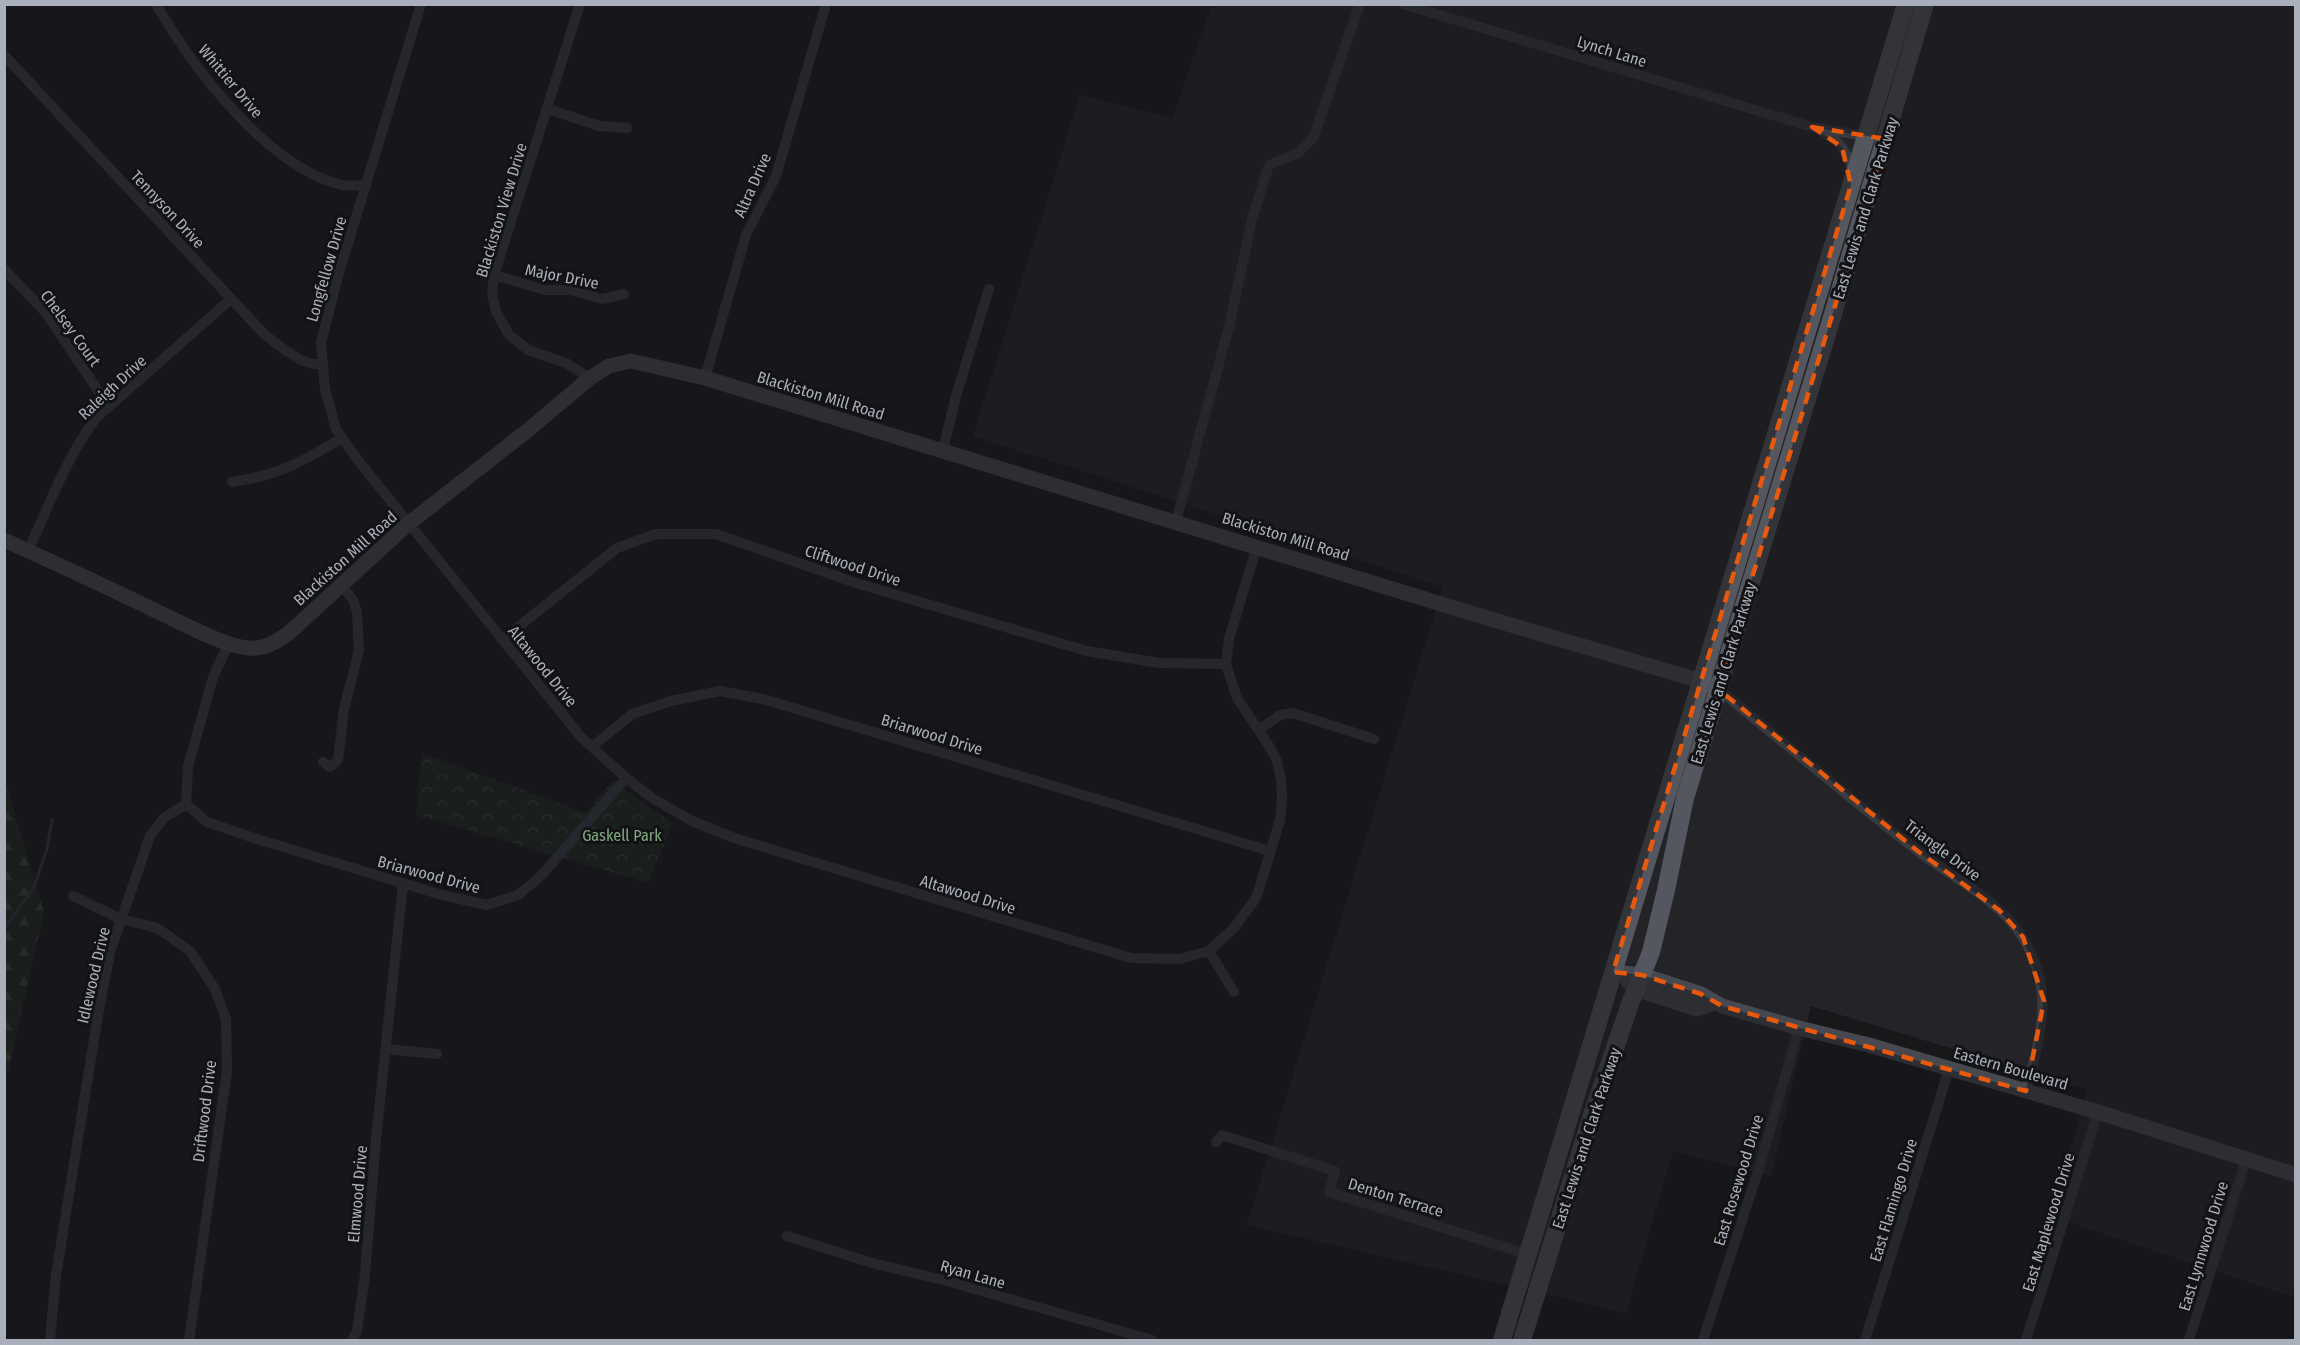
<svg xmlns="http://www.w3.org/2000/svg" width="2300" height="1345" viewBox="0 0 2300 1345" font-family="'Fira Sans Condensed',sans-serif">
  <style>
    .built { fill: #242428 }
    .forest { fill: url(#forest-firs) }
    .park { fill: url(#park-crowns) }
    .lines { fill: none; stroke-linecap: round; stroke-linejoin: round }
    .stream { stroke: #2d3840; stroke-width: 3 }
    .street { stroke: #393a40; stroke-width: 10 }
    .secondary { stroke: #474950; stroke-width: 15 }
    .primary { stroke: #54575f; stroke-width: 18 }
    .marked { fill: none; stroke: #e8590c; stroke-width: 4.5; stroke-dasharray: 12 8; stroke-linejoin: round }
    .labels { text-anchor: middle; stroke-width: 6; stroke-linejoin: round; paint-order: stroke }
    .street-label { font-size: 16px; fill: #a9b0bb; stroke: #131316 }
    .park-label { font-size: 16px; fill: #7fa87f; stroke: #131316 }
  </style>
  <defs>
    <pattern id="forest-firs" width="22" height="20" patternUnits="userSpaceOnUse" patternTransform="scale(1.5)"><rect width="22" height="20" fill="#1d261e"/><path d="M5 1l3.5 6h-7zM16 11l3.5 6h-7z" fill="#3b433d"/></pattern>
    <pattern id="park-crowns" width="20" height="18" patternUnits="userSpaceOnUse" patternTransform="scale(1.5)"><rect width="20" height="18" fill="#1d261e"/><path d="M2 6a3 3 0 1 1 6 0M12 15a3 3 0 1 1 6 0" fill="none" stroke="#3b433d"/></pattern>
  </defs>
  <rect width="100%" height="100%" fill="#18181b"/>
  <path class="built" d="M1211,5H2295L2296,1276L2292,1296L2050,1216L2088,1090L1811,1006L1771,1176L1673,1151L1626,1313L1247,1225L1443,587L973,436L1080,95L1173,118Z"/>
  <path class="forest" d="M5,781L44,913L5,1084L4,781Z"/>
  <path class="park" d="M422,753L586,813L612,781L673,823L648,883L416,815Z"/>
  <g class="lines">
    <path class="stream" d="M4,929L34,887L47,849L52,820"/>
    <path class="street" d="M156,4C193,68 268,168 342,185C350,186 358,185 365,185
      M421,4L338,276L321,343L325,389L336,429L357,459L581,737L625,777L652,798L692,821L734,838L1131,958L1180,959L1209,951L1234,928L1256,898L1260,886L1280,820L1282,801L1281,780L1277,761L1269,746L1237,698L1226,664L1229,639L1257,546
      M580,4L494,275L492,295L496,311L509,335L528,350L566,363L590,378
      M1403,4L1812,127L1870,137
      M4,55L265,335C282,347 301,366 322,364
      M548,109L599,126L627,128
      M1823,132C1840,141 1850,154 1851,174
      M4,269L46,313L109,407
      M494,275L545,290H570L602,299L624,294
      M705,378L746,235L776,176L826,4
      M943,450L956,396L989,289
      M232,482C279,475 302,462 342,438
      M1176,521L1229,327L1252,219L1269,165L1298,153L1313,138L1360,4
      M28,551C49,506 66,458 96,418L231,299
      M502,640L617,548L656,534H716L856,583L1087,651L1159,663L1226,664
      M1718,689C1785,743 1850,799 1919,852C1952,877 2002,902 2023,938C2056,992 2040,1036 2026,1091
      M1260,729L1280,715L1293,713L1374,739
      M592,747L632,714L671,701L720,691L763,699L1270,851
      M323,762L330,767L338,760L344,709L359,650L357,612L353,600L341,585
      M186,804L207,822L257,839L442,895L487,905L518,895L541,876L626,778
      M73,896L121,919L157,928L190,951L215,989L226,1019L227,1071L189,1340
      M1209,951L1234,992
      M386,1049L437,1054
      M1216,1142L1222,1135L1335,1171L1329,1192L1527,1254
      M787,1236L872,1263L947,1281L1152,1340
      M50,1340L56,1275L98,1015L110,952L150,836L164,818L186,804L188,767L213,677L229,643
      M352,1340L357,1331L365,1275L376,1139L403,884
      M1703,1340L1760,1165L1799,1028
      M1865,1340L1949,1069
      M2026,1340L2098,1112
      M2189,1340L2246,1160"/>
    <path class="secondary" d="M4,540C55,563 105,586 154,610C178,621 223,646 248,648C264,650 278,641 290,632L408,524L527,431L590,378L609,366L631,361L705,378L1477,615L1701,681L1718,689
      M1613,972L1642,975L1701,994L1722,1006L1799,1028L1869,1045L2098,1112L2296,1175
      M1628,982L1636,989L1697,1009L1714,1003"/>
    <path class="primary" d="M1502,1340L1906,4
      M1522,1340L1592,1115L1630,1004L1651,952L1666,890L1685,798L1833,314L1925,4"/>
  </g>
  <path d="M0 0H2300V1345H0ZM1812,127L1886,139L1718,689L1919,852L1999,910L2023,937L2044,1001L2026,1091L1722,1006L1701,994L1642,975L1613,972L1851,185L1842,147Z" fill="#18181b" fill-opacity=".55" fill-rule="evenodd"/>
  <path class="marked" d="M1812,127L1886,139L1718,689L1919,852L1999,910L2023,937L2044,1001L2026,1091L1722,1006L1701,994L1642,975L1613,972L1851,185L1842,147Z"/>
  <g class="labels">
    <g class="street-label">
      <text transform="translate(1612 51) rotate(17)" y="6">Lynch Lane</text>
      <text transform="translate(231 81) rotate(50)" y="6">Whittier Drive</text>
      <text transform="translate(752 185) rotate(-66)" y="6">Altra Drive</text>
      <text transform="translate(1865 208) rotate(-73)" y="6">East Lewis and Clark Parkway</text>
      <text transform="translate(168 209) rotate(47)" y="6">Tennyson Drive</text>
      <text transform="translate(501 210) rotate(-73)" y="6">Blackiston View Drive</text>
      <text transform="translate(326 269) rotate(-74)" y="6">Longfellow Drive</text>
      <text transform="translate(562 276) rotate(11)" y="6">Major Drive</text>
      <text transform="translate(71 328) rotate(54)" y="6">Chelsey Court</text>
      <text transform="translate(112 387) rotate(-43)" y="6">Raleigh Drive</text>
      <text transform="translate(821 395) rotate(17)" y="6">Blackiston Mill Road</text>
      <text transform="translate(1286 536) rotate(17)" y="6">Blackiston Mill Road</text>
      <text transform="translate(345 558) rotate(-42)" y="6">Blackiston Mill Road</text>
      <text transform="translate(853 565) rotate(18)" y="6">Cliftwood Drive</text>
      <text transform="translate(543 666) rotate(51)" y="6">Altawood Drive</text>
      <text transform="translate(1723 673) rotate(-73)" y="6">East Lewis and Clark Parkway</text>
      <text transform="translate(932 734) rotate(17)" y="6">Briarwood Drive</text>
      <text transform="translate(1943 850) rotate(37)" y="6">Triangle Drive</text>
      <text transform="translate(429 874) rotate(15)" y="6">Briarwood Drive</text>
      <text transform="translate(968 894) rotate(17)" y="6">Altawood Drive</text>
      <text transform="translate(93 975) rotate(-77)" y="6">Idlewood Drive</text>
      <text transform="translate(2011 1068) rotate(16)" y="6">Eastern Boulevard</text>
      <text transform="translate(204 1111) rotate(-83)" y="6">Driftwood Drive</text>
      <text transform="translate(1586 1138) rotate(-72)" y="6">East Lewis and Clark Parkway</text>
      <text transform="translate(1738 1180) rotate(-73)" y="6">East Rosewood Drive</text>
      <text transform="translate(357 1194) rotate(-85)" y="6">Elmwood Drive</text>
      <text transform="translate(1396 1197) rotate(17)" y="6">Denton Terrace</text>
      <text transform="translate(1893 1200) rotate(-73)" y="6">East Flamingo Drive</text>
      <text transform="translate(2048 1222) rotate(-73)" y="6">East Maplewood Drive</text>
      <text transform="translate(2203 1246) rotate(-73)" y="6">East Lynnwood Drive</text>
      <text transform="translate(973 1274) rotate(16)" y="6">Ryan Lane</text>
    </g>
    <g class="park-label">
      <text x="622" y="841">Gaskell Park</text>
    </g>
  </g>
  <rect width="2300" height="1345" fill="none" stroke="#a9b0bb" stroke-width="12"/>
</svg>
